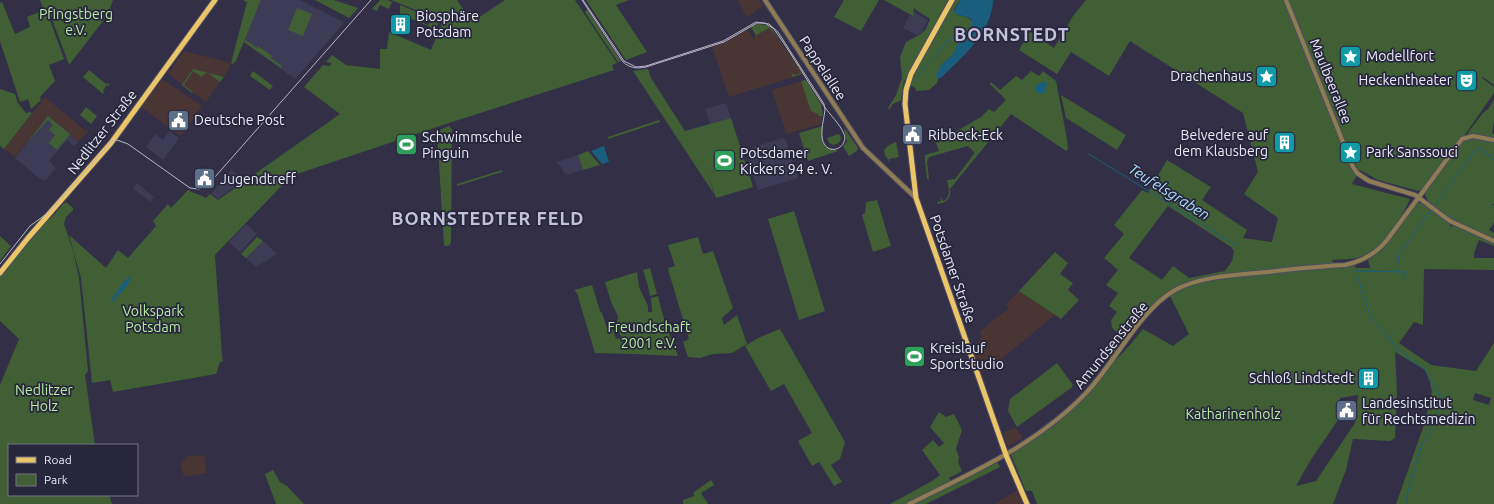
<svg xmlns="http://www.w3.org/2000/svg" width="1494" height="504" viewBox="0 0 1494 504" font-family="Ubuntu,sans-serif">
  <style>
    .commercial { fill: #493533 }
    .built { fill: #3e3b56 }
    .green { fill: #405f35; fill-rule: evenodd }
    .water { fill: #1a5e7d }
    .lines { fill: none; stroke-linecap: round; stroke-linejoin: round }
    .stream { stroke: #1a5e7d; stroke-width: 1 }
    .tertiary-casing { stroke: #4f4d62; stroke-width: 6 }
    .primary-casing { stroke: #4f4d62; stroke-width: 7 }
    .tertiary { stroke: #8e7d52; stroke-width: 4 }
    .primary { stroke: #eac668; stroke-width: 5 }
    .tram { stroke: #b8b6c7; stroke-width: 1 }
    .labels { text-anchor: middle; stroke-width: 3.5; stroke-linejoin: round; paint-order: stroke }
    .park-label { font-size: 14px; fill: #b5eba2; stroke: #28263b }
    .poi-label { font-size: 14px; fill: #eae9f7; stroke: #28263b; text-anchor: start }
    .street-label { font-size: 14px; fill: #eae9f7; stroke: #28263b }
    .water-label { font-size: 15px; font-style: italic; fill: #a9ddfa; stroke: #28263b }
    .district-label { font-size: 18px; font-weight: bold; letter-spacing: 1px; fill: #c2c0dc; stroke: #28263b }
  </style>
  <rect width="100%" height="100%" fill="#322f46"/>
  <path class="commercial" d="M737,0H759L763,6L747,17Z
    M770,27L775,33L803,74L729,97L712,47L726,42L747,29L753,38Z
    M184,51L231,63L229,69L206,102L168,74Z
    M163,80L167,82L202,106L181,136L141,107L161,81Z
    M806,80L822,106V124L787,134L786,133L772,90Z
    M45,97L86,131L88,129V132L78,142L70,136L71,134L48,116L15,157L4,149Z
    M1019,291L1055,315L988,370L981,373L971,345L978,342L982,336L979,332L1009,308L1006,304Z
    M1015,427L1023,438L1009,446L1007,445L1003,433Z
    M204,455L207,473L184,477L180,464L188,456Z
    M1017,490L1023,504H995Z"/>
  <path class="built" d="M261,0H300L343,22V24L295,79L243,42Z
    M912,11L928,20L921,34L917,35L903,28Z
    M726,103L731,118L710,124L705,109Z
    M48,116L71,134L70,136L78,142L74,146L67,140L49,161L56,168L45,181L42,179L41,180L15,158Z
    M169,131L179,138L163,160L146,147L155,134L163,140Z
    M782,138L786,140L798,178L758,190L745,150Z
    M578,155L583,170L566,175L557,162Z
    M231,170L245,179L218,199L211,194Z
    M137,183L154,197L150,202L133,188Z
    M246,224L257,234L240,252L229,242Z
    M263,241L277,254L256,267L246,258Z"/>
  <path class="green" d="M40,0H113L107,16L69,65L48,8L46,9L64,59L49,65L55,81L40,97L41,100L31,109L28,99L20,102L0,41V3L2,2L15,34L30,27L27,17L44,10Z
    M244,0H261L236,61L233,64L231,63L247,2L244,1Z
    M315,0H334L358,8L349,18Z
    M380,0H387L392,2L389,9L380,5L377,11L372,9Z
    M391,0H457L472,22L505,0H575L617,63L612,65L614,70L449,123L291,176L215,255L222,355L223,361L220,362L216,374L113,392L110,380L92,383L81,278L69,235L106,268L118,250L128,258L156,226L153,221L168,204L171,208L188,190C194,194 200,194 206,198L210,194L218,200L340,114L304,87L323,65L330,66L331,63L326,62L332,55L346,65L380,69V49H387L389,32L431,50L443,21Z
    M586,0H629L616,5L647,52L626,60Z
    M844,0H879L861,31L834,17Z
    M884,0H949L946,6L951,8L955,0H960L954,9L958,15L967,17L972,21V25L952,56L942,64L937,83L929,90L916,91V89L904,80L901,100L893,104L889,110L888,108L896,95L902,78L900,57L906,42L921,34L926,29L930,19L916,10L914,7L913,16Z
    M1086,0H1494V85L1483,77L1482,78L1494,87V93L1464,136L1422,191L1421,190L1418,191L1378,180L1360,170L1352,184L1410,199C1401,219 1384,246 1363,256C1354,260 1342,259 1332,260L1335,265H1355L1356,268H1370L1368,260L1382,250L1417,203H1421L1450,223V227L1453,225L1494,244V246L1479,240L1474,253V258H1494V270L1424,269L1423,325L1414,322L1399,343L1431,365L1476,371L1494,343V504H1396L1425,422L1432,392L1430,382L1425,370L1395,352L1397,392L1395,438L1390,441L1353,439L1346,470L1333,504H1037L1032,491H1026L1011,455L1055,425L1080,402L1111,365L1130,345L1143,329L1173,346L1189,334L1169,294L1145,316L1111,362L1108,355L1122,336L1112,328L1111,320L1117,312L1109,306L1118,293L1106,285L1118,270L1104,258L1124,234L1114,225L1142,190L1148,193L1167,160L1211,187L1202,200L1247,230L1243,238L1272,242L1278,218L1244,194L1258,172L1243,113L1130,41L1109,76L1071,52L1057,74L1019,50L1030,32L1054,48L1073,16ZM1168,206L1231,247L1234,251L1232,261L1225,271L1189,278L1173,266L1162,280L1129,258ZM1475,393L1491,398L1489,405L1473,400ZM1358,395L1355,423L1316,481L1296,486L1310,461L1338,420L1340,398Z
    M400,5L439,21L429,22L422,19L421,22L428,25L429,23L439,22L435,29L400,14Z
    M297,8L312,14L303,36L288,30Z
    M587,9L621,61L618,62L588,17L585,12Z
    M757,24L768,25L773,30L802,74L793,77L791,73L796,75L801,73L799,69H797L798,68L796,64L794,65L795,64L793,60H791L792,59L790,55H788L789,54L781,42L780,43V41L778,37H776L777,36L769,28L757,35V37L751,27Z
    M246,40L257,48L258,46L272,56L271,58L282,66L281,68L244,42Z
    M193,69L224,77L220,82L208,73L204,74L202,77L193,71L184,85L193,92L192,93L182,85Z
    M648,69L651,78L685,131L731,118L753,187L716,198L706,170L714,194L633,71Z
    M89,70L106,84L108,83L109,84V86L107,85L103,91L104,92L103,94L83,77Z
    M253,71L273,86L270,90L250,76Z
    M1031,71L1039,76L1043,71L1056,81L1067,139L1068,149L1066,151L1011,114L950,189C951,199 947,202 938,204L937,202L941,201L940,196L943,201C951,198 949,187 947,180L955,179L974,154V152L968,146L929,157L927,162L929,179H927L925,162V155L939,151L936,143L981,117L989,109L994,112L1006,100L990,84L991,82L1000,90L1016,76L1022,80Z
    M806,80L821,104L823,116H819L818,114L811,111L801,81Z
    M0,89L15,94L18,103L26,113L30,112L32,113L4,149L0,146Z
    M1061,95L1126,135L1117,150L1066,118Z
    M1494,100V122L1492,133L1494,134V139L1480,135L1467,134L1483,113L1488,109Z
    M86,107L97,116L91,124L80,115Z
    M48,116L70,134L57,150L49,143L55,135L49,130L53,125L48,120L26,144Z
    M659,120L660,122L608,139V137Z
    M449,126L452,130L451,242L450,245L446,246L444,245L437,131Z
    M823,126C821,144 820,146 838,151L808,161L799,133Z
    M845,129L858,148L857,151L849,156L843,146L847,142L844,130Z
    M839,134L841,138L839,143L833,145L829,143L827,138Z
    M1469,138H1477L1494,142V203L1492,206L1494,205V223L1489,230L1494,233V238C1472,229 1433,216 1424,193L1463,142Z
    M896,142L899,157L889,159L890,163L885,155L884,150L889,145Z
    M588,151L600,165L583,170L578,155Z
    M502,170V172L457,186V184Z
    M877,200L891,246L873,252L862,215L865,213L866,202Z
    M66,202L73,208V210L66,217L64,224L73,250L79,278L88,371L85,375L95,445H9V495H109L112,504H0V385L19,339L0,321V275L44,222C54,219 58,207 66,202Z
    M794,211L825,311L799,320L768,219Z
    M0,236L11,246L0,261Z
    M257,237L263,241L246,258L241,254Z
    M698,237L703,254L713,251L733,308L722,318L724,325L737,315L747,344L732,353L713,354L700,358L688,357L683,342L689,339L669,273L668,268L675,266L668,245Z
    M1055,252L1068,263L1060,274L1073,283L1068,290L1079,300L1061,319L1019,291Z
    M650,268L657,294L650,296L648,286L643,270Z
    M637,272L639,287L648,306V312H652L651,298L658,296L665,323L678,356L633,354L628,336L633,354L595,353L581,307L577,293L574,290L592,285L600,311L602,313L608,331L613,329L616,339L627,337H621L617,325L618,316L611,302L605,282Z
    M780,329L845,442L840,459L831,465L842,482L834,486L819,462L812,466L798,441L812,433L784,384L771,391L745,346L758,338Z
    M1057,363L1073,385L1071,388L1017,427L1008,411L1010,399Z
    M939,412L946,417L954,414L962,430L956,449L959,457L958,462L962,471L949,478L953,484L997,462L1000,467L926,504H890L932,481L940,475L922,450L933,440L939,447L944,443L930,427Z
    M273,470L280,482L287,486L304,504H276L265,474Z
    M711,480L714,485L701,493L708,504H683V500L694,496V492Z"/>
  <path class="water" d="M960,0H993C992,32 964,55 943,76L938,79L936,75L942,64L952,56L957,45L972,25V21L970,18L956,14L954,11Z
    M1043,82H1047L1045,92L1040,94L1036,91L1035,88L1038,84Z
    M604,146L609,162L602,164L591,151Z
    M131,275L128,285L112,302L111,301C116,292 123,281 131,275Z"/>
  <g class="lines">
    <path class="stream" d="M918,76L946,42L953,37L964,35
      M1089,154L1237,246
      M1434,206L1478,147L1494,160
      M1354,271L1405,272V279
      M1397,271L1399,254L1431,210
      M1357,275L1371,318L1388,336L1396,348L1425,370L1442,399L1440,410L1421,447L1407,495V504"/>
    <defs>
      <path id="tertiary" d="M765,0L863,148L916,198
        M1286,0L1353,167L1357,173L1369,181L1415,195L1450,221L1494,241
        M909,504C972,473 1038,444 1087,392C1115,362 1140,310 1175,290C1201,276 1238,275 1267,272C1293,269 1319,266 1345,265C1363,261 1376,254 1387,240L1462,139L1473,136L1494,140"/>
      <path id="primary" d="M952,0L911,74L906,90L905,104L916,198L1006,455L1027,504
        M0,273L28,238L111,143L215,0"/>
    </defs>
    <use href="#tertiary" class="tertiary-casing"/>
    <use href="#primary" class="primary-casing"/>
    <use href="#tertiary" class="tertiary"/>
    <use href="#primary" class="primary"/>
    <path class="tram" d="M582,0L623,62C630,68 637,69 646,67L724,42L757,23H765L774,29C792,54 807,81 824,106C830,115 840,124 844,134C846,139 844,144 840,147C836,150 832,150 828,148C817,141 824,120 825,110L824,104L778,32L769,24L756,22L723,41L646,66L636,67L624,61L583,0
      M0,264L30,226L49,212L112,141L117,140L128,144L190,188L199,189L207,186L371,0"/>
  </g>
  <defs>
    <symbol id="building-square" viewBox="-11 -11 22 22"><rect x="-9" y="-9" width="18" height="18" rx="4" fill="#0f9aa8" stroke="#28263b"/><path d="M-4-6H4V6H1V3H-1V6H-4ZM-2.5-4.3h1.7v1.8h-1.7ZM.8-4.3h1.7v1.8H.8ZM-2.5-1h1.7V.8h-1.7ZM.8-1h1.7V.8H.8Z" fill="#fff"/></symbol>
    <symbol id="sight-square" viewBox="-11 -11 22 22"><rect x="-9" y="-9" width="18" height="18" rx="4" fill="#0f9aa8" stroke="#28263b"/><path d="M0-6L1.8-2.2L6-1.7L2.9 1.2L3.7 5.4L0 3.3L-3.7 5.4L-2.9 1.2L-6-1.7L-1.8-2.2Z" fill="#fff"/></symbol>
    <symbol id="theatre-square" viewBox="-11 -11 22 22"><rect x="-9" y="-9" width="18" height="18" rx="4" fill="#0f9aa8" stroke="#28263b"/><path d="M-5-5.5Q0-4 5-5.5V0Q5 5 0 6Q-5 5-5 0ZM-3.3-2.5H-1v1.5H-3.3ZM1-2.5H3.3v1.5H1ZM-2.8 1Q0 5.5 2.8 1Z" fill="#fff"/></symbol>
    <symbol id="civic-square" viewBox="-11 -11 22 22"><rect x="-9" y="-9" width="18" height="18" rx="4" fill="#5c6f8a" stroke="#28263b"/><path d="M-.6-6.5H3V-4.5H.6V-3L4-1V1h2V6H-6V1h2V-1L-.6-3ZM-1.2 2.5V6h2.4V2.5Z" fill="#fff"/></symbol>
    <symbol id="stadium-square" viewBox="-11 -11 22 22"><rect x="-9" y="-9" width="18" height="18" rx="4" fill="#2e9e5b" stroke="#28263b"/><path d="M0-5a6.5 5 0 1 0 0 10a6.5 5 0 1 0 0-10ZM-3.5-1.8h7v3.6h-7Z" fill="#fff"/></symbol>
  </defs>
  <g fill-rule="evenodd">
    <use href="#building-square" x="388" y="12" width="25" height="25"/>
    <use href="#sight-square" x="1338" y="44" width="25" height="25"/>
    <use href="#sight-square" x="1254" y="64" width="25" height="25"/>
    <use href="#theatre-square" x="1454" y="68" width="25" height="25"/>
    <use href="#civic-square" x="166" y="108" width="25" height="25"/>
    <use href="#civic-square" x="900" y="122" width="25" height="25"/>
    <use href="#building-square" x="1272" y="130" width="25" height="25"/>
    <use href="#stadium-square" x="394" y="132" width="25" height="25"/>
    <use href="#sight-square" x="1338" y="140" width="25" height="25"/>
    <use href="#stadium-square" x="712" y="148" width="25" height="25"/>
    <use href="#civic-square" x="192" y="166" width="25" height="25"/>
    <use href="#stadium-square" x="902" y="344" width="25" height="25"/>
    <use href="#building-square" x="1356" y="366" width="25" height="25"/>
    <use href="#civic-square" x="1334" y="398" width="25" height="25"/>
  </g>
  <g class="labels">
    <g class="park-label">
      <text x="76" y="19">Pfingstberg<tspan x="76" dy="16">e.V.</tspan></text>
      <text x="153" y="316">Volkspark<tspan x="153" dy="16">Potsdam</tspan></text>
      <text x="649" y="332">Freundschaft<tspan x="649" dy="16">2001 e.V.</tspan></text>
      <text x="44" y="395">Nedlitzer<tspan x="44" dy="16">Holz</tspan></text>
      <text x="1233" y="419">Katharinenholz</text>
    </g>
    <g class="poi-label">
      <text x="416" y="21">Biosphäre<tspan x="416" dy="16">Potsdam</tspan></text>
      <text x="1366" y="61">Modellfort</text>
      <text x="1252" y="81" text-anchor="end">Drachenhaus</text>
      <text x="1452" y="85" text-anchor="end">Heckentheater</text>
      <text x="194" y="125">Deutsche Post</text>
      <text x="928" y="140">Ribbeck-Eck</text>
      <text x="1268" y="140" text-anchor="end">Belvedere auf<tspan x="1268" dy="16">dem Klausberg</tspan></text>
      <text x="422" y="142">Schwimmschule<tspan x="422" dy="16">Pinguin</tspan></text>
      <text x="1366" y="157">Park Sanssouci</text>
      <text x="740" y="158">Potsdamer<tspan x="740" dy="16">Kickers 94 e. V.</tspan></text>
      <text x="220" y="184">Jugendtreff</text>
      <text x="930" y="353">Kreislauf<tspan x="930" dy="16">Sportstudio</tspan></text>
      <text x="1354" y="383" text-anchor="end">Schloß Lindstedt</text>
      <text x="1362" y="408">Landesinstitut<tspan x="1362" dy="16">für Rechtsmedizin</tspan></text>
    </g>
    <g class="street-label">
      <text transform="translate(823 68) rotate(57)" y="5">Pappelallee</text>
      <text transform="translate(1331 81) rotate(68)" y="5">Maulbeerallee</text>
      <text transform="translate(102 132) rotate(-52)" y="5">Nedlitzer Straße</text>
      <text transform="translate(953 269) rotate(71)" y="5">Potsdamer Straße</text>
      <text transform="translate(1111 345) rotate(-51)" y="5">Amundsenstraße</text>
    </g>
    <g class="water-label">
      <text transform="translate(1169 192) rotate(32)" y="5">Teufelsgraben</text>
    </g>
    <g class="district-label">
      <text x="1012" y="41">BORNSTEDT</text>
      <text x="488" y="225">BORNSTEDTER FELD</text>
    </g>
  </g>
  <rect x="8" y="444" width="130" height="52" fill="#28263b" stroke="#767486"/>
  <rect x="16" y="457" width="20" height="6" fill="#eac668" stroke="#767486"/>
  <text x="44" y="464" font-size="12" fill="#eae9f7">Road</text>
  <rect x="16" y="474" width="20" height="12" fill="#405f35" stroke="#767486"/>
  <text x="44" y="484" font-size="12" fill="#eae9f7">Park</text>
</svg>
